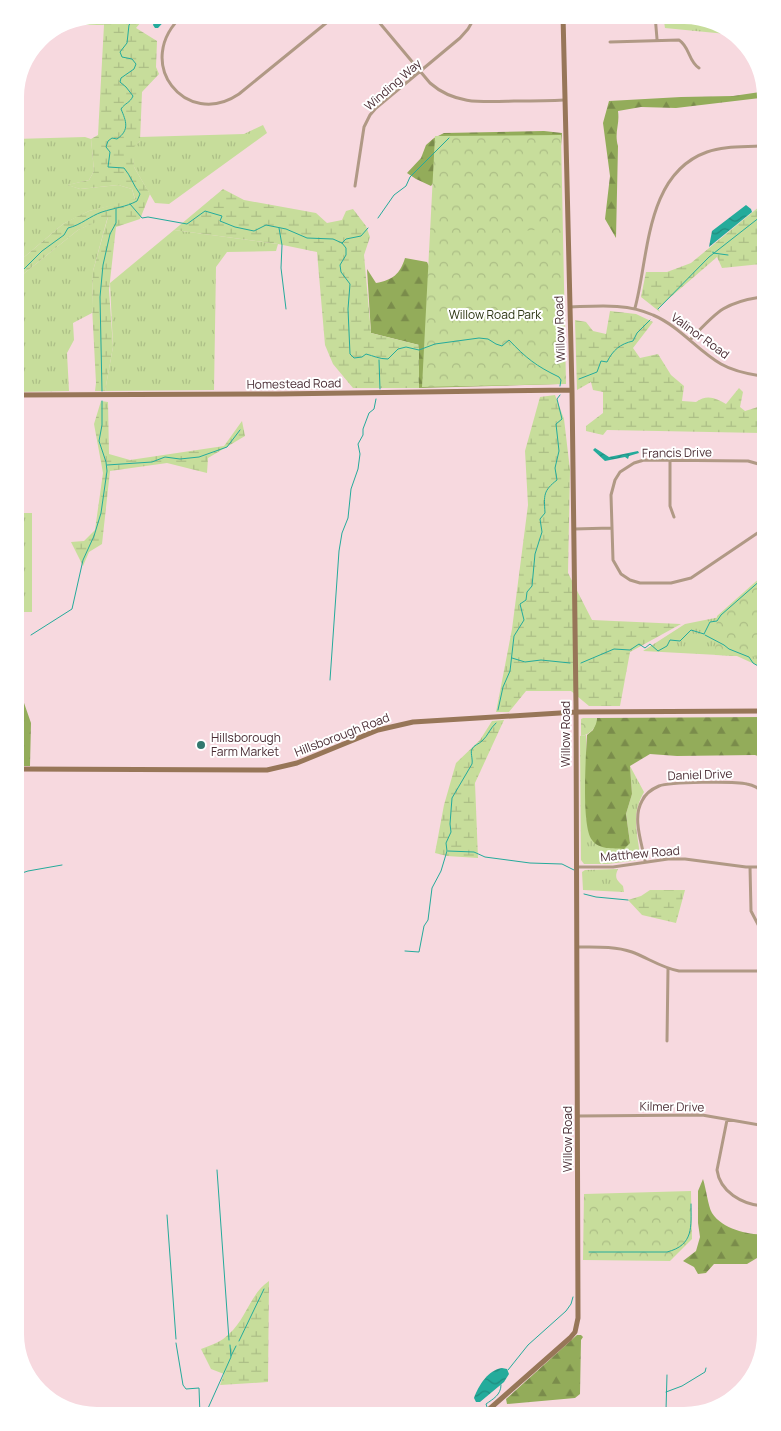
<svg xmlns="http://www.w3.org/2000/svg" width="781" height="1431" viewBox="0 0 781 1431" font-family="Manrope,sans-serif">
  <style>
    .grass { fill: url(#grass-tufts) }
    .forest { fill: url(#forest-firs) }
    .wetland { fill: url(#wetland-marsh) }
    .park { fill: url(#park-crowns) }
    .pitch { fill: #c7dd9b }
    .water { fill: url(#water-waves) }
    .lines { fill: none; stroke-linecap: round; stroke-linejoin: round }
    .stream { stroke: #24ab9b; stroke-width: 1 }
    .street { stroke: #b09985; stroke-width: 3 }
    .secondary { stroke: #977658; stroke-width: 5 }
    .poi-dot { fill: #32786e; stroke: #fff; stroke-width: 2 }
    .labels { text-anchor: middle; stroke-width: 4; stroke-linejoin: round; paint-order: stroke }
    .street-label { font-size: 12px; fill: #4a2d34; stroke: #fff }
    .park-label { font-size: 12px; fill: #2b3512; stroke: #fff }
    .poi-label { font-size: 12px; fill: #4a2d34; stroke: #fff; text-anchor: start }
  </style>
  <defs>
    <pattern id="grass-tufts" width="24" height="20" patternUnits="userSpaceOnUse" patternTransform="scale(1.25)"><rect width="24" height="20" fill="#c7dd9b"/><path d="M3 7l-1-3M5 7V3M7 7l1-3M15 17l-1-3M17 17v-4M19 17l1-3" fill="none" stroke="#acbe86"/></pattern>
    <pattern id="forest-firs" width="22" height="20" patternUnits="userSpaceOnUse" patternTransform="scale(1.25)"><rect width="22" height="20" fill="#93ac5a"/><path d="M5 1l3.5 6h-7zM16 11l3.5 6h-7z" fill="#7a8c4b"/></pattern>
    <pattern id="wetland-marsh" width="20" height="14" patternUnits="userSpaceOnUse" patternTransform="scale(1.25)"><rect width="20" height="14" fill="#c7dd9b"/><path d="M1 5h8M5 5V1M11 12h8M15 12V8" fill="none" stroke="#acbe86"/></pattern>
    <pattern id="park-crowns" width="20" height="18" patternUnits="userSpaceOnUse" patternTransform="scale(1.25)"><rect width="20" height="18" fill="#c7dd9b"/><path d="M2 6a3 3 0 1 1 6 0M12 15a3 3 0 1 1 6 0" fill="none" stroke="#acbe86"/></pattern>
    <pattern id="water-waves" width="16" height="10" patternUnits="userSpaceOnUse" patternTransform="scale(1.25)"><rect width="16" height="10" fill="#24ab9b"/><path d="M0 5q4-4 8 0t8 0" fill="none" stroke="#218c7f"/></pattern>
  </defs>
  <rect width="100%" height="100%" fill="#f7d9df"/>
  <path class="grass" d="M663,15H690L734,32L741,42L726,34L665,28Z
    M87,19L101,21L104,25H73Z
    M263,125L267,133L169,204L155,203L134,167L132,148L140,141V137L244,134Z
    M85,137L91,139L94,171L89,180L68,185L80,189L118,185L132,189L135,200L89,211L63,224L16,264L15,139Z
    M108,216L93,271L92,313L73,323L74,340L67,353L69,391L17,392L16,280L78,230Z
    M174,230L278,244L276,251L227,252L216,267L214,390L105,391L113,347L110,283Z
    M17,513H32V612H18Z
    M735,614L762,615L763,668L737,656L643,651L685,624Z
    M586,735V819L630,843L626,814L632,794L630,766L644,792C631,815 637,830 640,855L638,860L608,864H584L581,860L580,736Z
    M618,869C614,878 617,880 623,886L624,892L583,890L582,872L585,870Z"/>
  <path class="forest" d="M760,92V98L676,108L641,107L618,111C620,125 614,132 618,146L616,238L605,219L610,176L603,123L609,101L681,97L733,96Z
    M544,131L562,133L561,146L440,173L431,186L416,179L407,173L421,158L426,145L434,138L444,133Z
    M405,258L427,262L443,296L564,328L565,382L558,384L419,388V345L371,333L367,269L376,283C393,280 400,274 405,258Z
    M18,700H23L31,723L30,766H18Z
    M763,717V758L755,755L677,756L650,754L630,766L632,794L626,814L630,843L624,849C613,848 599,850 592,840C581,826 586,755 587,735L593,730L597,718Z
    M703,1179C706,1188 708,1206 712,1213C723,1230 748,1234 765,1235V1256L762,1255L747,1264H714L706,1273L698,1274L694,1267L683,1261L696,1251L700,1237L698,1223V1191Z
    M577,1335H581L583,1337L581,1340L580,1394L575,1398L507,1404L506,1399Z"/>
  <path class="wetland" d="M97,15H147L136,28L157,41L156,67L159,74L142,92L140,141L133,148L134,167L150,194L140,219L116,227L109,290L113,347L105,391H95L96,383L92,306L93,271L108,217L78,230L16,280V264L63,224L76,217L89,211L135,199L132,189L118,185L80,189L67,185L89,180L94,171L91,139L98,135L104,25L101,21L93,17Z
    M223,189L244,200L316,213L327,223L342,220L346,211L353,209L366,226L370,237L364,255L371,333L419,345V388H353L333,364L325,345L317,252L278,244L174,230Z
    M760,206L761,264L722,268L717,257L658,308L660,312L641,297L646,272H667L691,263Z
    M610,311L636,314L653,322L633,348L640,358L658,354L671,375L684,386L682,401L696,402C707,394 716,398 726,404L739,388L743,392L740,407L745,411L761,406V433L607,430L603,435L586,431V426L603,413V392L593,390L591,382L577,390L575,320L586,322L593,331L606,334Z
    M555,395L564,419L570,470L568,573L592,620L681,624L630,652L620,706H589L571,691H526L509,712H496L512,629L528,505L525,451L540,397Z
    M101,401L108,402L109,454L130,460L224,446L242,421L245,436L208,458L207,473L167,463L110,471L102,544L89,552L83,566L71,542L84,541L95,530L103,473L94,424Z
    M504,720L475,783L478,858L447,856L435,853L444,805L456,763L480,740L492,721Z
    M650,890H685L676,923L642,915L628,900L641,896Z
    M269,1281L268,1382L220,1385L224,1374L211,1369L201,1349C212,1345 221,1342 229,1334C246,1319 250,1294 269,1281Z"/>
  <path class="park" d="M561,135L566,384L422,387L435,136Z
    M762,576L763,657L715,655L717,616Z
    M583,718H597C597,727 590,735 581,736V719Z
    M691,1191L692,1239L670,1261L583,1260L584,1194Z"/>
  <path class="pitch" d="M536,230V239H522V231Z"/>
  <path class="water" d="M156,15H170L158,28H155L153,25Z
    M746,205L751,209L752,212L709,247L712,231Z
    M595,448L609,457L638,451L639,453L629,456L628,459L625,457L605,461L593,450Z
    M502,1368L507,1369L509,1374L504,1382L480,1402H476L474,1398C479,1385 488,1370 502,1368Z"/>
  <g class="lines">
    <path class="stream" d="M92,17H99L121,23L125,20L126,15
      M130,204L142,218L148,217L187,224L205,211L222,216L220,221L235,227L254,231L266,225L286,229L307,238L333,239L342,243L346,248V255L340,265L341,272L350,284L348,309L350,354L354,358L362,357L366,354C374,356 379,359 388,359L398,349L406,347L419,350L435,344L479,338L488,339L496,344L502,346L509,340C526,358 536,366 559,377L561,380L560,386
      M378,218L394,195L406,186L410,177L449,138
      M279,228L282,245L281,268L286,309
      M342,243L346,239L361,236L368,228
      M713,252V253L728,255
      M16,275L19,274L42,251L64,235L68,228C81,225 90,216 102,212C114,208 126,207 137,201L140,194C133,185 131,176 124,168L108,167L110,152L106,147L108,141L112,138L117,139C130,130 126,121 121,109C125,103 130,103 133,96L126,87L120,82L121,78L134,69L136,64L132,59L122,57L120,52L127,43L129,25L138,15
      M658,309L709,257L760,217
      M379,360L380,389
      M579,379L597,372L601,361L607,362C613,350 620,344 633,341L637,333L650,320
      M102,391L100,297L103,265L110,234L116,223V209
      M107,465L152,462L165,457L180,459L199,457L227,447L240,430
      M31,635L72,609L83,560L94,536L101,513L107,471L106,462L99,441L102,425V401
      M705,635L724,645L729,649L749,657L753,663L763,669
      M512,658L525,662L541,660L570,663
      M581,663L614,649L630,650L639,644L645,648L650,644L658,651L667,646L670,640L680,641L691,630L704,634L710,622L717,621L721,615L762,579
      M330,680L339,551L342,533L348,518L351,489L358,469L360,454L358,444L363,435V429L369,413L374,409L376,399
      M498,710L503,687L510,671L514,636L524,620L520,604L526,600L527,592L532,586L535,554L542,532L540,519L545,513C544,495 543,491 557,480L555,468L559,451L556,424L562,419L557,399L560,395
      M448,851L474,852L485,857L530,863L562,864L574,870
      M19,874L28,871L62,865
      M584,894L596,897L628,900
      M405,951L419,952L424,926L428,920L432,888L441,871L447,851L446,843L451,832L450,824L452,798L472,764C473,759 470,752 472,749C474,745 479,744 482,741C488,736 490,728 496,723
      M217,1170L229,1340
      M167,1215L176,1339
      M589,1252H667C694,1245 691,1227 691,1204
      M239,1341L264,1289
      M176,1343L183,1385L186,1389L199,1388L200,1415
      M231,1356L236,1346
      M508,1370L528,1345L566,1311L571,1304L573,1297
      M666,1392L682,1386L705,1372L706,1368
      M487,1407L486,1404C493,1399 501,1395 501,1385
      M666,1410L667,1375
      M205,1415L231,1357L230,1345"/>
    <path class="street" d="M183,15C131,62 186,130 239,94L336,15
      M373,15L430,83C455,105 484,102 514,101C531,101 548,101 564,100
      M655,15L657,39
      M610,42L679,40C690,47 688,61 699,68
      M355,186L364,127L370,115L376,108L460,38L468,29L476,15
      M570,307C598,306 627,303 653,315C679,326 697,350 721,364C733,371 748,374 761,376
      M635,308C649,257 645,174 707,152C723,146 742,147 760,146
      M690,340C716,313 722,303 761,297
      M670,461V506L674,517
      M762,465L748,461L644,460L634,463L620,472L615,480L611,495L613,560L621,574L630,580L640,583H671L691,578L762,530
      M574,529L611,528
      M645,861C642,843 632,818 642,801C645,794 652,789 659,786C669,782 735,781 747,784C753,785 759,788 763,793
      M577,867H613L668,859H685L746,867H764
      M750,867L751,911L764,936
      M578,947C595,947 615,946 632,952C648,958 662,968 679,971H764
      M667,1041L668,969
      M578,1116L702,1115L765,1126
      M727,1120L717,1170C720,1192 742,1204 762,1206
      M759,1125L765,1098"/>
    <path class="secondary" d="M17,395L277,394L572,390
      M18,769L267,770L297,763L378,730L413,722L576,712L763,711
      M486,1412L570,1338L575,1332L578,1318L576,705L572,390L563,15"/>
  </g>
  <circle class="poi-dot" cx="201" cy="745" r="5"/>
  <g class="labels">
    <g class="street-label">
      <text transform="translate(393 85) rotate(-41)" y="4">Winding Way</text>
      <text transform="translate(560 329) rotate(-92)" y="4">Willow Road</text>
      <text transform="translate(700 336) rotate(36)" y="4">Valinor Road</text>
      <text transform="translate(294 384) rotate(-1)" y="4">Homestead Road</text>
      <text transform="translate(677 453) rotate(-1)" y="4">Francis Drive</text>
      <text transform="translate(566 734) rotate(-90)" y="4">Willow Road</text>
      <text transform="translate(342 735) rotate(-21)" y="4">Hillsborough Road</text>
      <text transform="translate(700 775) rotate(-2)" y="4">Daniel Drive</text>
      <text transform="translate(640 854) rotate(-5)" y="4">Matthew Road</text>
      <text transform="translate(672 1107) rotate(1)" y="4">Kilmer Drive</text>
      <text transform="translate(568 1139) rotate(-90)" y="4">Willow Road</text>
    </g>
    <g class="park-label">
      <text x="495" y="319">Willow Road Park</text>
    </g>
    <g class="poi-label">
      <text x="211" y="742">Hillsborough<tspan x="211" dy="14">Farm Market</tspan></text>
    </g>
  </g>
  <path d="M0 0H781V1431H0ZM97 24H684A73 73 0 0 1 757 97V1334A73 73 0 0 1 684 1407H97A73 73 0 0 1 24 1334V97A73 73 0 0 1 97 24Z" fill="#fff" fill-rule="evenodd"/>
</svg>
